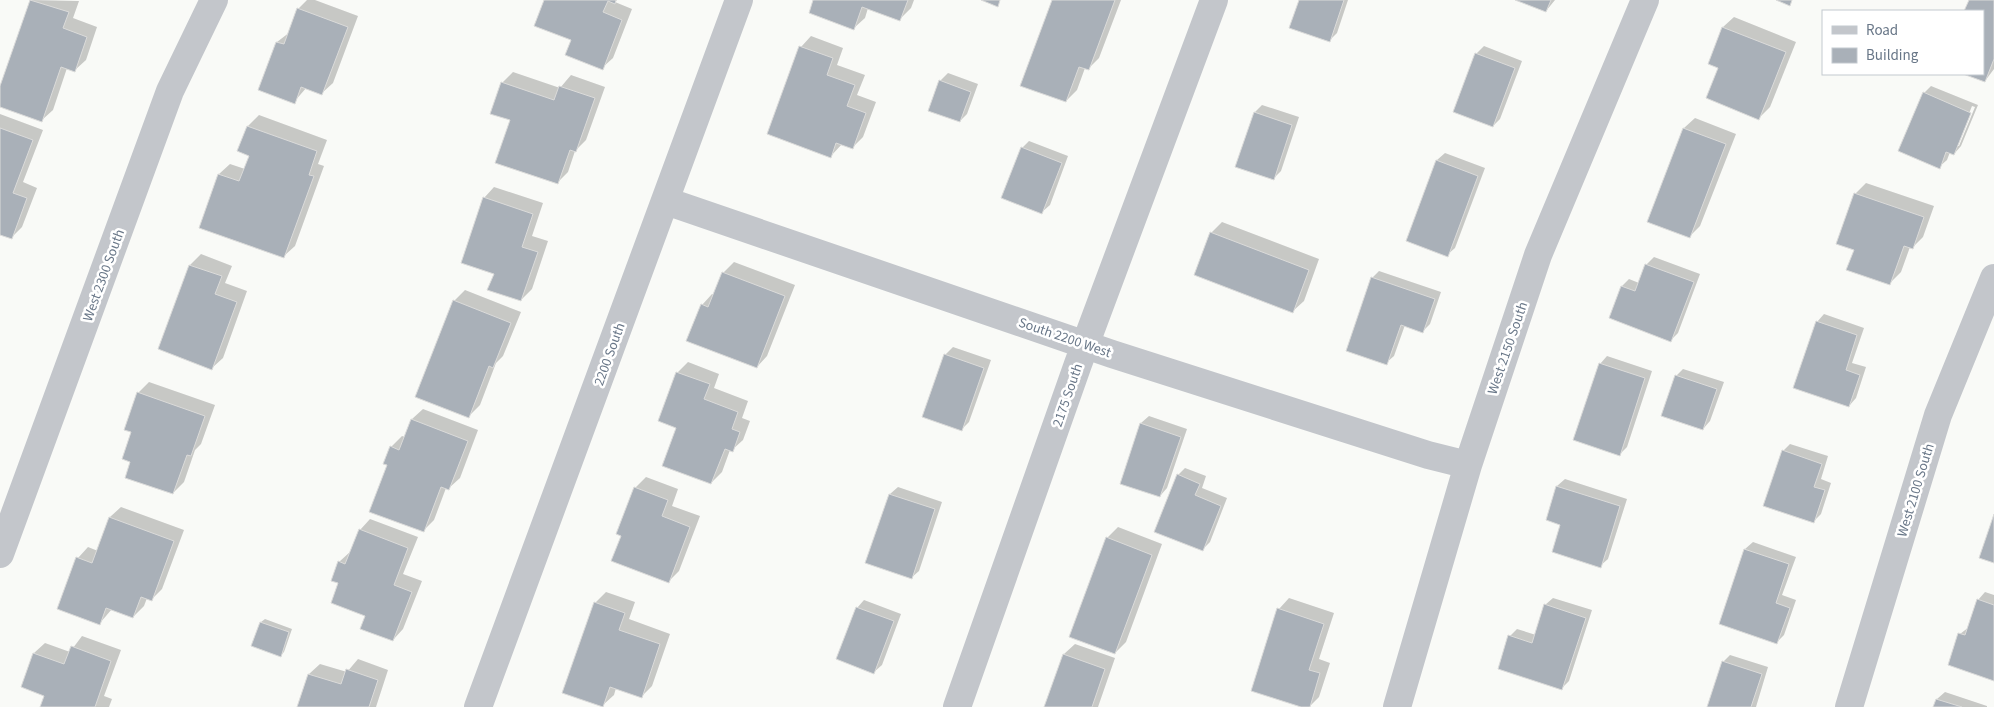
<svg xmlns="http://www.w3.org/2000/svg" width="1994" height="707" viewBox="0 0 1994 707" font-family="'Source Sans 3',sans-serif">
  <style>
    .shadow { fill: #0003; fill-rule: evenodd }
    .building { fill: #a9b0b8; stroke: #dbdbda }
    .lines { fill: none; stroke-linecap: round; stroke-linejoin: round }
    .street { stroke: #c3c6cb; stroke-width: 28 }
    .labels { text-anchor: middle; stroke-width: 5; stroke-linejoin: round; paint-order: stroke }
    .street-label { font-size: 14px; fill: #697788; stroke: #fff }
  </style>
  <rect width="100%" height="100%" fill="#f9faf7"/>
  <path class="shadow" d="M31,0L79,1L73,18L97,27L86,60L75,70L67,68L53,110L42,120L0,106V90Z
    M307,0H315L358,16L333,83L322,93L307,87L294,102L259,89L277,42L290,32L298,9Z
    M546,0H617L615,2L632,9L613,58L602,68L573,39Z
    M815,0H914L911,8L900,19L868,8L865,18L854,28Z
    M1053,0H1121L1099,58L1088,69L1085,68L1077,90L1066,101Z
    M1300,0H1348L1337,33L1329,41Z
    M1518,0H1555L1546,11Z
    M1970,0H1994V69L1985,81L1967,74H1983V11H1966Z
    M1734,17L1796,42L1770,107L1759,118L1719,67L1709,63L1723,27Z
    M811,36L843,48L837,65L865,75L857,95L876,102L863,137L853,147L842,144L831,156L801,47Z
    M1484,46L1522,61L1500,119L1493,126L1476,54Z
    M513,72L560,88L571,75L605,87L586,140L575,151L568,172L557,183L511,119L502,83Z
    M948,73L978,84L967,114L960,121L940,81Z
    M1931,86L1978,105L1961,146L1954,154L1950,152L1947,160L1939,167L1924,93ZM1972,106L1975,107L1959,146H1956Z
    M1262,105L1299,117L1281,171L1274,178L1255,112Z
    M0,114L43,130L23,182L37,188L22,227L11,238L0,234Z
    M259,115L327,140L318,164L324,166L295,246L284,256L219,174L230,164L245,169L250,155L239,151L248,126Z
    M1695,118L1736,134L1700,226L1689,237L1649,221L1684,128Z
    M1029,141L1068,156L1050,205L1042,212L1022,148Z
    M1445,153L1485,168L1455,248L1447,255L1407,240L1437,160Z
    M1866,183L1934,206L1923,237L1912,248L1910,247L1901,272L1890,283L1855,249V194Z
    M494,187L543,203L532,236L548,241L532,289L521,300L495,273L484,198Z
    M1222,222L1319,259L1304,301L1293,311L1211,233Z
    M201,254L232,266L225,283L247,291L223,358L212,368L159,349L190,265Z
    M1654,257L1700,274L1678,333L1671,340L1611,318L1622,286L1629,279L1639,283L1646,265Z
    M734,262L795,285L767,356L757,367L702,305L712,294L714,295L723,273Z
    M1379,271L1441,292L1430,324L1423,331L1405,325L1394,356L1386,363L1372,278Z
    M465,290L521,312L503,356L496,363L480,405L469,416L454,301Z
    M1824,314L1864,328L1852,363L1866,367L1856,398L1849,406L1817,322Z
    M953,347L991,360L969,422L962,429L945,355Z
    M1607,356L1652,371L1627,447L1620,454L1600,364Z
    M688,362L719,374L714,388L748,401L742,418L750,421L743,440L732,450H730L722,472L711,483L677,428V373Z
    M1683,369L1724,382L1710,421L1703,429L1676,376Z
    M149,382L215,405L201,444L195,450L184,482L173,493L132,461L133,432L138,393Z
    M423,409L478,430L460,478L449,488H446L434,520L423,531L389,465L385,463L391,447L402,436L405,437L412,419Z
    M1149,416L1187,429L1167,488L1160,496L1121,483L1141,423Z
    M1790,444L1828,456L1821,479L1831,483L1821,514L1814,521L1783,451Z
    M1185,468L1206,476L1202,488L1227,498L1210,542L1203,549L1178,475Z
    M646,477L678,489L672,506L700,516L679,571L668,582L622,535L635,488Z
    M1565,479L1627,499L1608,559L1600,566L1562,524L1547,519L1557,486Z
    M898,487L942,502L919,571L911,578L890,494Z
    M121,507L184,530L162,589L151,600L147,598L144,606L133,617L112,609L100,623L78,558L88,547L98,551L110,517Z
    M370,519L418,537L403,574L422,581L403,629L393,640L367,615L340,582L339,562L351,551L360,530Z
    M1118,527L1162,544L1126,642L1115,653L1107,538Z
    M1753,542L1796,557L1782,595L1796,600L1784,635L1777,642L1720,623L1745,549Z
    M606,592L635,602L629,619L670,634L652,686L641,697L616,688L614,695L603,705L595,603Z
    M1985,592L1994,595V679L1960,634L1969,627L1978,600Z
    M1289,598L1334,613L1319,659L1330,663L1319,697L1309,707H1305L1279,609Z
    M1553,598L1592,610L1569,681L1562,688L1510,636L1517,629L1536,635L1545,605Z
    M864,600L901,614L882,665L874,672L857,608Z
    M265,619L292,629L284,652L281,655L261,622Z
    M82,636L121,650L104,696L112,699L109,707H41L45,695L23,687L34,653L45,643L70,652Z
    M1075,644L1115,658L1098,707H1045L1064,654Z
    M1730,655L1768,667L1756,707H1709L1723,662Z
    M358,659L388,670L376,707H298L309,674L320,664L347,672Z
    M1945,692L1987,706V707H1935L1937,699Z"/>
  <path class="building" d="M30,0L69,12L63,28L87,37L75,72L61,67L42,122L0,107V86Z
    M544,0H616L615,4L608,1L603,12L622,20L603,70L565,55L571,40L534,26Z
    M813,0H908L900,21L862,7L854,30L809,13Z
    M981,0H1000L998,7Z
    M1052,0H1115L1089,70L1079,67L1066,102L1020,86Z
    M1299,0H1344L1330,42L1289,28Z
    M1515,0H1551L1546,12Z
    M1776,0H1792L1790,6Z
    M1969,0H1994V59L1985,82L1963,74H1983V11H1964Z
    M297,8L348,27L322,95L301,87L295,104L258,90L276,42L284,44Z
    M1722,27L1786,52L1759,120L1706,98L1718,68L1708,64Z
    M799,46L833,58L827,75L855,85L847,106L866,113L853,149L836,143L831,158L767,134Z
    M1475,53L1515,68L1493,127L1453,112Z
    M939,80L971,92L960,122L928,111Z
    M501,82L554,100L559,86L595,98L576,152L570,150L558,184L495,163L510,120L490,114Z
    M1923,92L1971,113L1954,155L1946,152L1940,169L1898,151Z
    M1254,112L1292,125L1274,180L1235,167Z
    M247,126L317,151L309,175L314,176L284,258L199,228L218,174L239,181L249,156L237,151Z
    M0,128L33,140L13,193L27,198L12,239L0,235Z
    M1683,128L1726,144L1690,238L1647,222Z
    M1021,147L1062,163L1042,214L1001,198Z
    M1436,160L1478,176L1448,257L1406,241Z
    M1854,193L1924,217L1913,249L1904,246L1890,285L1846,270L1854,250L1836,244Z
    M483,197L533,214L522,247L538,252L521,301L487,290L494,274L461,263Z
    M1210,232L1309,270L1293,313L1194,275Z
    M1645,264L1694,282L1671,342L1609,318L1621,286L1635,291Z
    M189,265L222,276L215,294L237,302L212,370L158,349Z
    M722,272L785,296L757,368L686,341L701,304L708,307Z
    M1371,277L1435,299L1423,333L1401,325L1387,365L1346,351Z
    M453,300L511,323L493,368L489,366L469,418L415,397Z
    M1816,321L1857,335L1846,370L1860,375L1849,407L1793,388Z
    M944,354L984,368L962,431L922,417Z
    M1599,363L1645,378L1620,456L1573,440Z
    M676,372L710,384L704,399L738,412L732,429L740,432L733,452L725,449L711,484L662,466L676,428L658,421Z
    M1675,375L1717,389L1703,430L1661,416Z
    M137,392L205,416L191,456L187,455L173,494L125,478L130,462L122,459L131,432L124,430Z
    M411,419L468,441L449,490L441,487L424,532L369,512L387,465L383,464L390,446L399,450Z
    M1140,423L1181,437L1160,497L1120,484Z
    M1782,450L1822,464L1814,487L1825,490L1814,523L1763,506Z
    M1177,474L1200,484L1195,495L1221,506L1203,551L1154,532Z
    M1556,486L1620,506L1601,568L1552,552L1560,525L1546,520Z
    M634,487L668,500L662,516L690,527L669,583L611,561L621,536L616,534Z
    M889,494L935,509L912,579L865,563Z
    M1994,514V563L1979,558Z
    M109,517L174,541L152,601L141,597L133,618L106,608L100,625L57,609L76,557L92,563Z
    M359,529L408,548L394,585L412,592L393,641L360,629L365,616L331,603L338,583L331,581L338,561L345,564Z
    M1106,537L1152,555L1115,654L1069,637Z
    M1744,549L1789,564L1776,603L1790,608L1777,644L1719,624Z
    M1977,599L1994,605V681L1948,665L1958,633L1965,635Z
    M594,602L625,613L619,630L660,644L642,698L610,687L603,707L562,693Z
    M1544,604L1586,618L1562,690L1498,669L1508,635L1532,643Z
    M856,607L894,621L874,674L836,659Z
    M1277,608L1324,624L1309,670L1320,673L1310,707H1301L1251,691Z
    M260,622L289,632L281,657L251,646Z
    M71,646L111,661L95,707H40L44,696L21,687L33,653L64,664Z
    M1063,654L1105,669L1092,707H1044Z
    M1722,661L1762,674L1751,707H1707Z
    M346,669L378,680L369,707H297L308,674L341,684Z
    M1936,699L1962,707H1933Z"/>
  <g class="lines">
    <path class="street" d="M666,201L1112,354L1428,455L1468,465
      M0,554L170,91L214,0
      M478,707L739,0
      M957,707L1078,364L1214,0
      M1397,707L1468,465L1538,255L1645,0
      M1849,707L1938,415L1994,278"/>
  </g>
  <g class="labels">
    <g class="street-label">
      <text transform="translate(103 275) rotate(-70)" y="5">West 2300 South</text>
      <text transform="translate(1065 337) rotate(19)" y="5">South 2200 West</text>
      <text transform="translate(1507 348) rotate(-71)" y="5">West 2150 South</text>
      <text transform="translate(609 354) rotate(-70)" y="5">2200 South</text>
      <text transform="translate(1067 395) rotate(-71)" y="5">2175 South</text>
      <text transform="translate(1915 490) rotate(-73)" y="5">West 2100 South</text>
    </g>
  </g>
  <rect x="1822" y="10" width="162" height="65" fill="#ffffff" stroke="#c3c9cf"/>
  <rect x="1832" y="26" width="25" height="8" fill="#c3c6cb" stroke="#c3c9cf"/>
  <text x="1866" y="35" font-size="15" fill="#697788">Road</text>
  <rect x="1832" y="48" width="25" height="15" fill="#a9b0b8" stroke="#c3c9cf"/>
  <text x="1866" y="60" font-size="15" fill="#697788">Building</text>
</svg>
